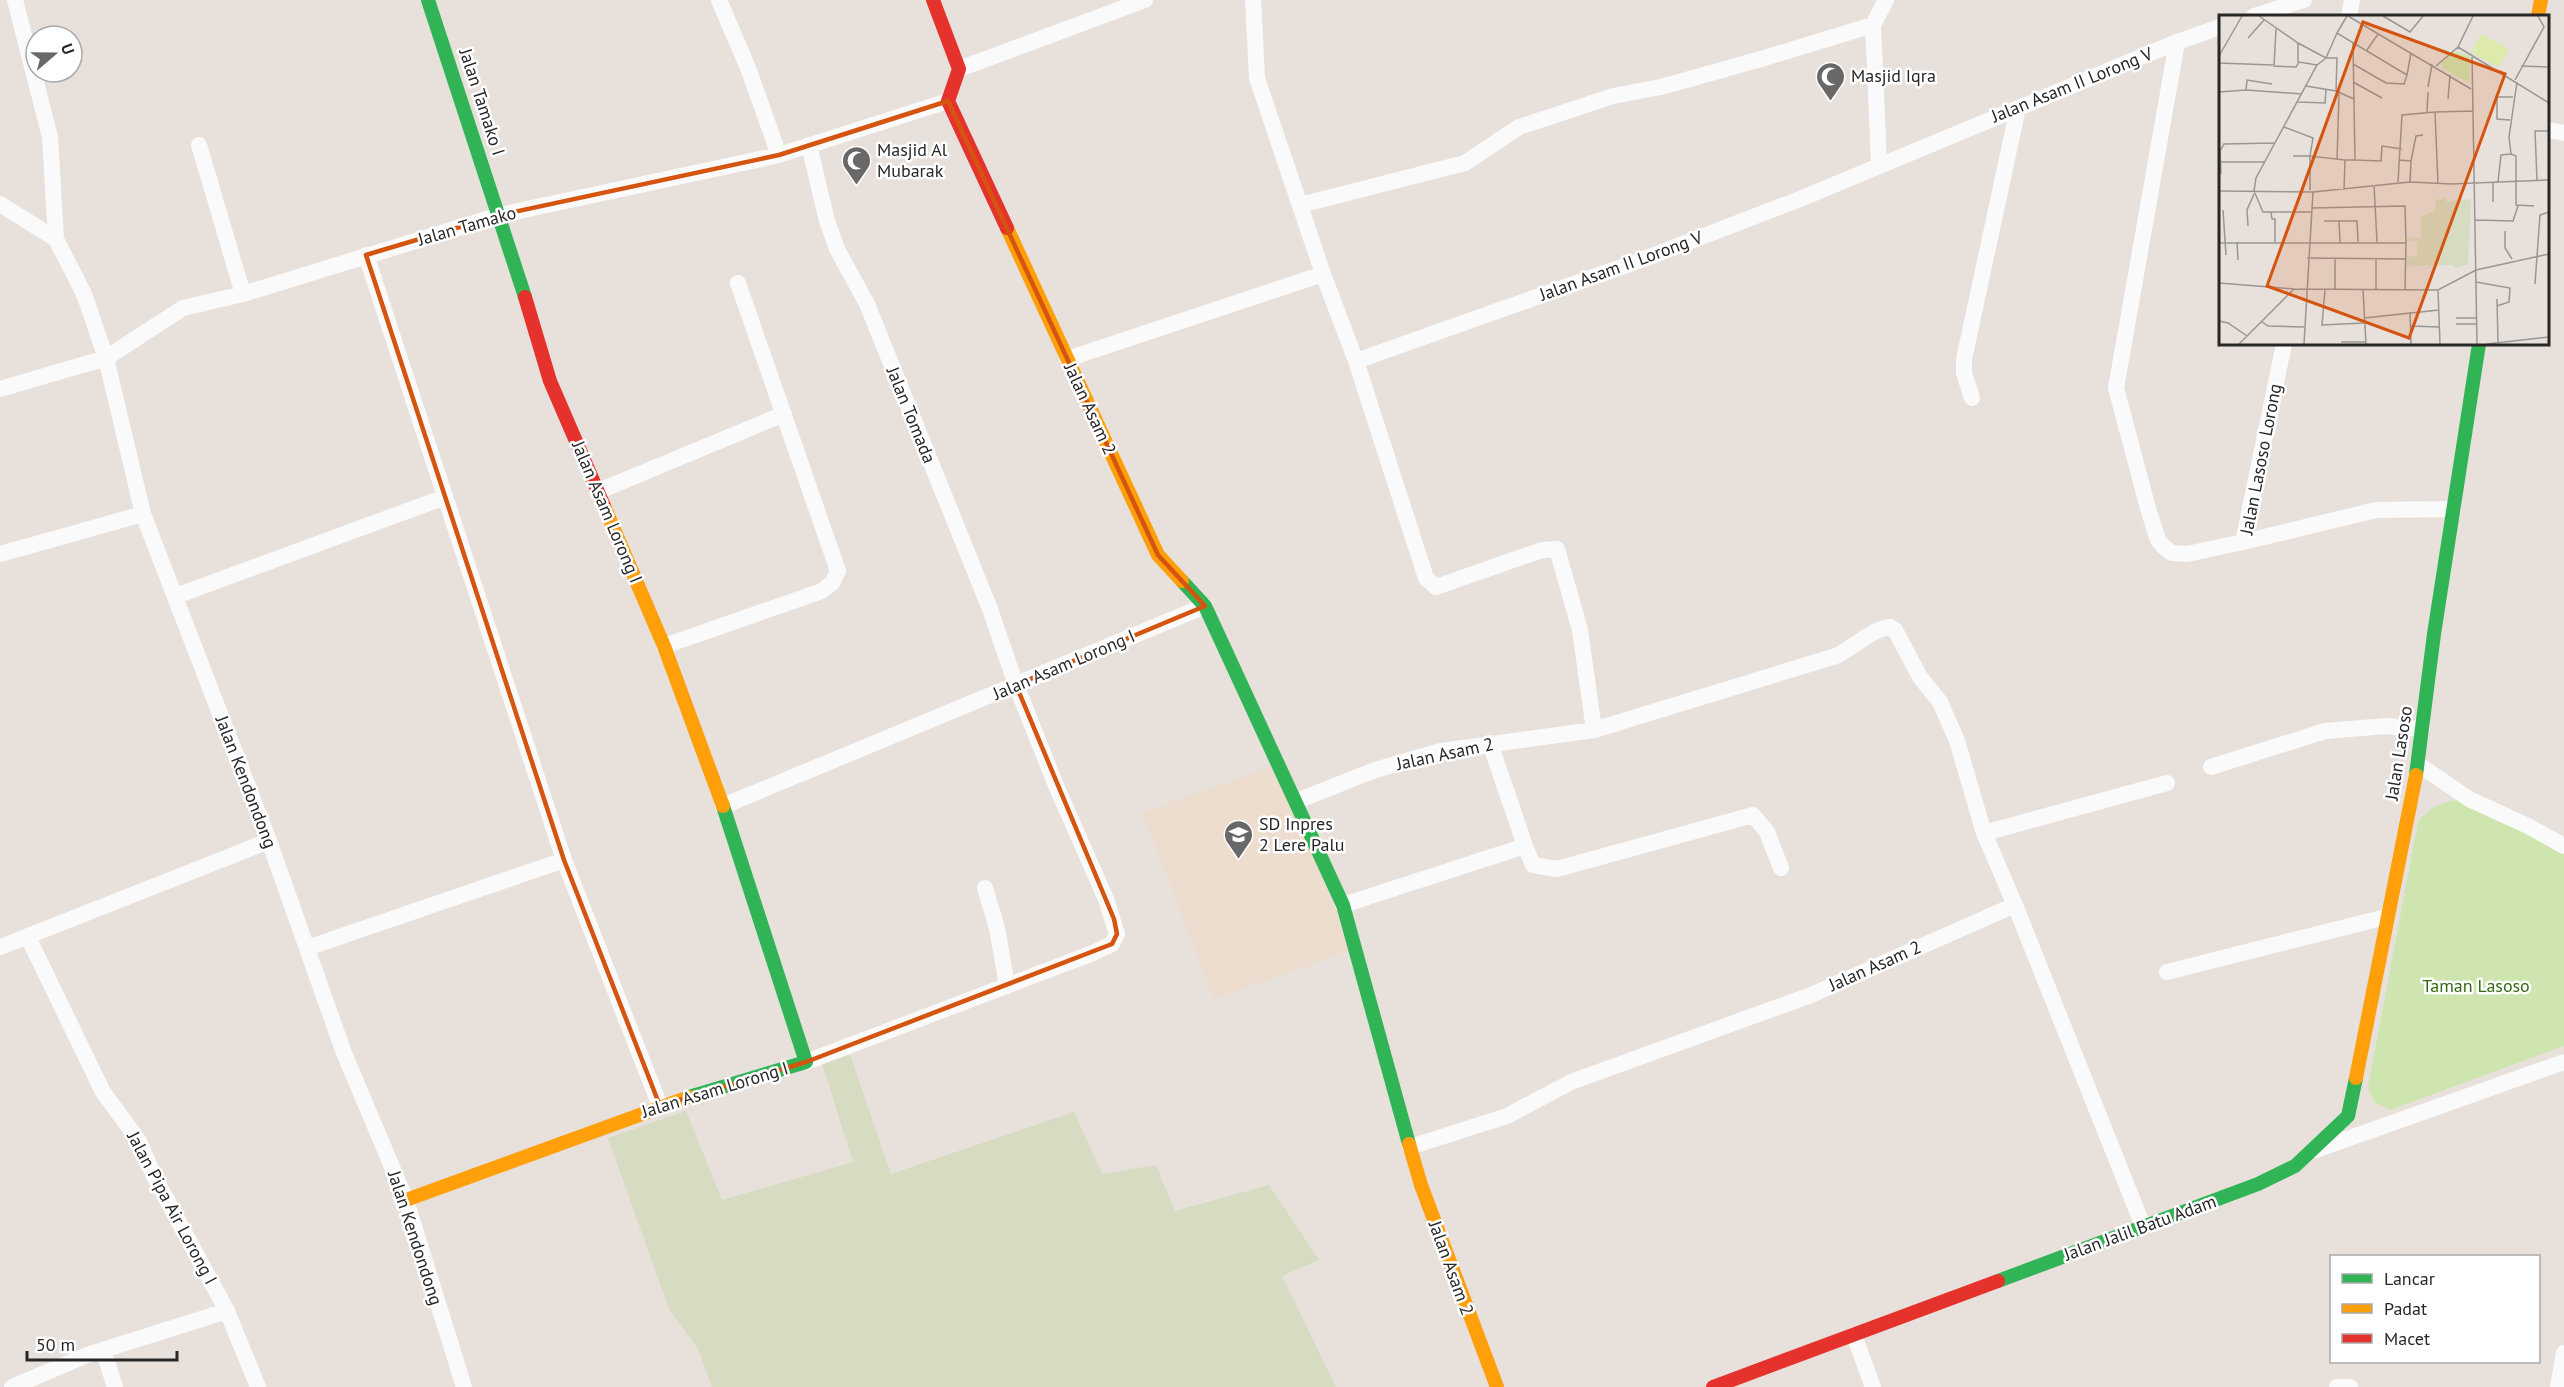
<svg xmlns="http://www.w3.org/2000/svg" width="2564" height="1387" viewBox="0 0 2564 1387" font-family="'PT Sans',sans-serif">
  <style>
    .education { fill: #ecddce }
    .green { fill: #cee5b0 }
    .cemetery { fill: #d6dbc1 }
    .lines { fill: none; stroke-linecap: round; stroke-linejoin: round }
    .street { stroke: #fbfafa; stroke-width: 16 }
    .fast { stroke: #30b455; stroke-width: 14 }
    .slow { stroke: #ff9f0a; stroke-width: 14 }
    .jam { stroke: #e5322d; stroke-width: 14 }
    .marked { fill: none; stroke: #d5540f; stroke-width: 4.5; stroke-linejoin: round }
    .labels { text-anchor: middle; stroke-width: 5; stroke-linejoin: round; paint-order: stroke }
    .poi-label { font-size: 18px; fill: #272727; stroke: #fff; text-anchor: start }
    .street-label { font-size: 18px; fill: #272727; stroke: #fff }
    .park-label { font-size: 18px; fill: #326912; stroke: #fff }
    .inset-road { fill: none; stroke: #9a9693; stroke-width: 1.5 }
    .view { fill: #d5540f; fill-opacity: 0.15; stroke: #d5540f; stroke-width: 3 }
    .inset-edge { fill: none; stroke: #272727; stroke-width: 3 }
  </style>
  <rect width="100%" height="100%" fill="#e7e0db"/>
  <path class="education" d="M1273,766L1335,907L1349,951L1214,999L1143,813Z"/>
  <path class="green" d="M2460,800L2564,851V1046L2390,1110L2374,1102L2368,1087L2418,822C2429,808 2442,801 2460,800Z"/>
  <path class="cemetery" d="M850,1055L891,1174L1074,1112L1102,1174L1156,1165L1175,1211L1269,1185L1319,1260L1282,1276L1336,1387H712L698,1349L669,1309L608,1138L686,1111L722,1200L853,1162L822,1063Z"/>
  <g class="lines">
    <path class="street" d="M15,0L50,137L56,239
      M719,0L748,68L779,155
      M1253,0L1257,78L1323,274
      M2254,16L2304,0
      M2349,16L2352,0
      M2177,42L2116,388L2149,512L2158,540L2164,547L2172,553L2187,554L2243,542
      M959,69L1145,0
      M2548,130L2564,133
      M199,145L243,294
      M1879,165L1873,25L1886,0
      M0,204L56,239L84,294L106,358L143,514L269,841L344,1053L406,1200L464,1387
      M1300,205L1465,163L1519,127L1613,96L1661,87L1761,59L1873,25
      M366,255L564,860L660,1106
      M2284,344L2243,542L2376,510L2453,509
      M1067,359L1323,274L1356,361L1644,259L1800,199L2177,42L2220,27
      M1356,361L1426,578L1436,587L1542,550L1557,549L1580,630L1594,730
      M0,389L106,358L183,308L243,294L500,215L779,155L948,101
      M1972,398L1964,373V359L2018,108
      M599,491L784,414
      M0,554L143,514
      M176,596L445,497
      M664,646L822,591L832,583L838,571L738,283
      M2418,764L2469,799L2528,826L2564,846
      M2211,767L2325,731L2386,726L2422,729
      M1297,801L1375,770L1441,751L1594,730L1836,656C1855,647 1869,630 1890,627L1895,630L1920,677L1940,702L1957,741L1984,833L2015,905
      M723,806L1205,606
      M1984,833L2167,783
      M1525,846L1533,865L1557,869L1753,815L1767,832L1781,868
      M985,888L997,928L1007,986
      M1343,905L1525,846L1490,743
      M28,937L103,1092L139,1141L155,1178L227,1311L258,1387
      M0,947L269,841
      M307,948L564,860
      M2167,972L2386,917
      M806,1062L1093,953L1112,944L1117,934L1106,899L1057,788L1016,685L990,609L867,304L837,249L827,221L809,145
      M1410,1147L1507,1116L1571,1082L1811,995L2015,905L2143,1226
      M2316,1150L2564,1062
      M1854,1335L1873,1387
      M103,1350L115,1387
      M12,1387L87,1355L227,1311
      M2337,1387H2350
      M2558,1387L2564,1353"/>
    <path class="fast" d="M428,0L525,297
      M1182,581L1205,606L1343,905L1409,1144
      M2416,775L2434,634L2479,344
      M689,1097L806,1062L723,806
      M1998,1281L2258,1184L2295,1166L2348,1116L2356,1078"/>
    <path class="slow" d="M2538,16L2541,0
      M1007,228L1158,555L1182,581
      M604,506L664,646L723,806
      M2356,1078L2416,775
      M1409,1144L1421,1185L1497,1387
      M406,1200L689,1097"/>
    <path class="jam" d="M933,0L959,69L948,101L1007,228
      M525,297L550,381L604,506
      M1713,1387L1998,1281"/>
  </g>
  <path class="marked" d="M948,101L1158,555L1205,606L1016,685L1114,919L1117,934L1112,944L806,1062L660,1106L564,860L366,255L500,215L779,155Z"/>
  <defs>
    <symbol id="mosque-pin" viewBox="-11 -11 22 30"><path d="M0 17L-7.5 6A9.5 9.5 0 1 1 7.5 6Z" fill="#6a6866" stroke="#fff"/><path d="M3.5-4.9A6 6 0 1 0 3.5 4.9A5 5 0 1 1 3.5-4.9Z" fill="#fff"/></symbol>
    <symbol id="school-pin" viewBox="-11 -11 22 30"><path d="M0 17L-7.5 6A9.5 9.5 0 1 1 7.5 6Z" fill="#6a6866" stroke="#fff"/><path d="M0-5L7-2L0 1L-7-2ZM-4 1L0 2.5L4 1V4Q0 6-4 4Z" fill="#fff"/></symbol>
  </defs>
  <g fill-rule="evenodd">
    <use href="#mosque-pin" x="1814" y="60" width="33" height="45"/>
    <use href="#mosque-pin" x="840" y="144" width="33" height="45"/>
    <use href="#school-pin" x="1222" y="818" width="33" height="45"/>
  </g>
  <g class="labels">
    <g class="poi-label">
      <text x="1851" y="82">Masjid Iqra</text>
      <text x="877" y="156">Masjid Al<tspan x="877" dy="21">Mubarak</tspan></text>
      <text x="1259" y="830">SD Inpres<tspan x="1259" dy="21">2 Lere Palu</tspan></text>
    </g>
    <g class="street-label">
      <text transform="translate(2072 85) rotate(-22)" y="6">Jalan Asam II Lorong V</text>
      <text transform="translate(482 102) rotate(72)" y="6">Jalan Tamako I</text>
      <text transform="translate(467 226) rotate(-16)" y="6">Jalan Tamako</text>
      <text transform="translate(1621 266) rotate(-20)" y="6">Jalan Asam II Lorong V</text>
      <text transform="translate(1090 409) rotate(65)" y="6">Jalan Asam 2</text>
      <text transform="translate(911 415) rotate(68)" y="6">Jalan Tomada</text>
      <text transform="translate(2261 459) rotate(-79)" y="6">Jalan Lasoso Lorong</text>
      <text transform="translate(607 512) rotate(67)" y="6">Jalan Asam Lorong I</text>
      <text transform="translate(1064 665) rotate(-23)" y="6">Jalan Asam Lorong I</text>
      <text transform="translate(2399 753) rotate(-81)" y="6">Jalan Lasoso</text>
      <text transform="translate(1445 754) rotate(-12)" y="6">Jalan Asam 2</text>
      <text transform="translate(246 782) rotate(69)" y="6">Jalan Kendondong</text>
      <text transform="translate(1875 966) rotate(-24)" y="6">Jalan Asam 2</text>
      <text transform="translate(715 1090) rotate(-17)" y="6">Jalan Asam Lorong I</text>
      <text transform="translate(172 1208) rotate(62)" y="6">Jalan Pipa Air Lorong I</text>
      <text transform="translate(2140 1228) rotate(-20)" y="6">Jalan Jalil Batu Adam</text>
      <text transform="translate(415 1238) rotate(72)" y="6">Jalan Kendondong</text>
      <text transform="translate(1451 1268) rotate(70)" y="6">Jalan Asam 2</text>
    </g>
    <g class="park-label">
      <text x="2476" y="992">Taman Lasoso</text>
    </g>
  </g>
  <g transform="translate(2219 15)">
    <rect width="330" height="330" fill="#e7e0db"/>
    <path d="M235,36L251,41L250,68L223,53L222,48Z" fill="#cee5b0"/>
    <path d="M227,182V187L252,184L249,249L236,253L234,250L188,251V242L198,241L199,227L188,226V223H202V202L216,195L217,185Z" fill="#d6dbc1"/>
    <path d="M262,19L290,34L280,52L252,38Z" fill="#ddeaac"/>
    <path class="inset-road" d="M40,1L79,28L107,43H118L117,76M129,1L252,74M164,1L191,17L204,1M57,14L55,51L77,52L80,47L98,50M118,18L128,1M29,23L45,5M79,28V47M239,32L330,88M148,35L159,19M253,40L258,329M0,41L23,1M0,48L54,50M134,49L167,68L185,69L188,60M217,51L239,32L254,1M302,51L330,52M296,65L325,12L319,1M134,67L163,83M298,67L290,122L292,139L297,141V190L315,191M87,71L117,76L135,84M209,72L213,49M27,75L28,65L53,69M0,77L27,75L83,79M229,84L231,60M79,87L106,88L107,75M208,98L209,77M291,105L278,104V82H294M65,112L94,123L91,141H74M118,145L120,79M136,145L162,146L163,131L183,134M180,145L192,146L191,167M192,146L197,121L204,120M2,147H46M2,159L1,136L5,129L56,128M318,165L316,116H330M179,167L183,100L216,97M279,167L282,140L292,139M219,169L216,97L254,96M155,170L158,227M91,175V141L126,145M125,175L126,145H136L134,28M0,176L94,177L191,167L232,169L330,165M274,187V168M93,193L186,191L187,228M4,195L7,240M52,197L53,204H56V227M93,197H44L35,176L37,163L98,50L107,43L118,18L188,60L192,38M256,205L294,206L299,191M105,206H138L139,227M120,206L121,228M29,211L28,195L35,179M286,216V233L293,244M18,227L19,245M0,228H187L186,274M88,243L186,244M116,244V275M257,267L291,273L290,287L278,291M0,268L75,274M316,269L321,200L330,197M106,275L103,310L145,308M144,275L147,329M157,275V245M219,275L221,329M278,284L279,328M191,297L192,329M145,303L220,295M237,303H258M0,306L9,308L28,321M42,306L49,311L85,312M237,309H258M191,311L220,312M122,327H147M20,329L75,274L219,275L257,255L330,239M85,329L94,177M268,329L330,322"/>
    <path class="view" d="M144,7L286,59L190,323L48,271Z"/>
    <rect width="330" height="330" class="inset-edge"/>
  </g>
  <rect x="2330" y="1255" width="210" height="108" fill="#ffffff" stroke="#a9a9a9" stroke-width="1.5"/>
  <rect x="2342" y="1274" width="30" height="9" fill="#30b455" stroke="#a9a9a9" stroke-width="1.5"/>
  <text x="2384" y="1285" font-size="18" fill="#272727">Lancar</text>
  <rect x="2342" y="1304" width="30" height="9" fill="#ff9f0a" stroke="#a9a9a9" stroke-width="1.5"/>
  <text x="2384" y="1315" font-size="18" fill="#272727">Padat</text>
  <rect x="2342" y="1334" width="30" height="9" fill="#e5322d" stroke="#a9a9a9" stroke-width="1.5"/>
  <text x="2384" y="1345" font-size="18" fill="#272727">Macet</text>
  <g transform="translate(54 54) rotate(70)"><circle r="28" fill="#ffffff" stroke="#a9a9a9" stroke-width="1.5"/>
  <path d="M0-4.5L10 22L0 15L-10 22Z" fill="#6a6866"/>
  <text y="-9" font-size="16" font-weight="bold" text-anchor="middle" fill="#272727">U</text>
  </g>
  <path d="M27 1351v9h150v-9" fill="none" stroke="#272727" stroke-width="3"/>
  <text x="36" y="1351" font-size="18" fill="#272727" stroke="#ffffff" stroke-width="4.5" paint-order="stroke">50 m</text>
</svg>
